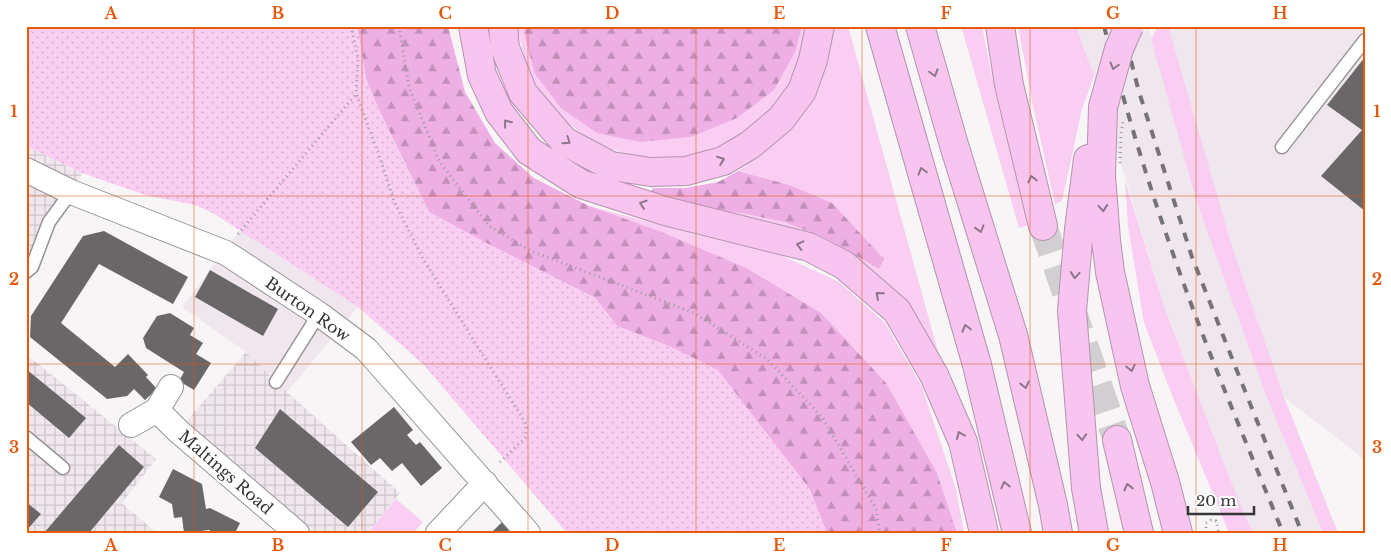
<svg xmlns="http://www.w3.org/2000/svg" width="1391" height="559" viewBox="0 0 1391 559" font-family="'Libre Baskerville',serif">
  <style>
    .built { fill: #f0e6ee }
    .industrial { fill: url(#industrial-grid) }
    .grass { fill: #f9cef2 }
    .forest { fill: url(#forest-firs) }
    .park { fill: url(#park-dots) }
    .building { fill: #6a6769 }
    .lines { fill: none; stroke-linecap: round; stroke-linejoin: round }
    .highway-tunnel { stroke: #d1cfd1; stroke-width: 28; stroke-dasharray: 28 14; stroke-linecap: butt }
    .lane-casing { stroke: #979497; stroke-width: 15 }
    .street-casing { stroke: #979497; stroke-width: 26 }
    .highway-casing { stroke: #b493af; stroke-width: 30 }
    .path { stroke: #9d9b9d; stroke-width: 3; stroke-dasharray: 1 4; stroke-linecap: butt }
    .lane { stroke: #fff; stroke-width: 12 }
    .street { stroke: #fff; stroke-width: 24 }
    .highway { stroke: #f7c5ef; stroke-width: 28 }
    .rail { stroke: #757375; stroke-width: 4; stroke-dasharray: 9 9; stroke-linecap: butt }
    .highway-bridge-casing { stroke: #b493af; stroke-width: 30; stroke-linecap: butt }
    .path-bridge { stroke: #9d9b9d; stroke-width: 3; stroke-dasharray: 1 4; stroke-linecap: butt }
    .highway-bridge { stroke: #f7c5ef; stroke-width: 28 }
    .oneway { stroke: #8d768a }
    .grid { fill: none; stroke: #e8590c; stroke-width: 1; stroke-opacity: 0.55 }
    .labels { text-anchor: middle; stroke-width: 5; stroke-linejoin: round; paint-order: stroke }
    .street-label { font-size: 16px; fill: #373637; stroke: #fff }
    .neatline { fill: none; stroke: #e8590c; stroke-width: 2 }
    .grid-label { font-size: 16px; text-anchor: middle; font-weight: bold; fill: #e8590c }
  </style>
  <defs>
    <pattern id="industrial-grid" width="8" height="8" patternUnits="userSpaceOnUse" patternTransform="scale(1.25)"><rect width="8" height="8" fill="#f0e6ee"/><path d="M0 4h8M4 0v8" fill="none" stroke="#cec6cd"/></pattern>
    <pattern id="forest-firs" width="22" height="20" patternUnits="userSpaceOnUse" patternTransform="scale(1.25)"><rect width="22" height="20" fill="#eeafe4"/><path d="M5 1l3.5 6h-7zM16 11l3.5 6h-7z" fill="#c28fba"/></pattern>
    <pattern id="park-dots" width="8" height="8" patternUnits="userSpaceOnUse" patternTransform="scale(1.25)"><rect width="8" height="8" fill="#f9cef2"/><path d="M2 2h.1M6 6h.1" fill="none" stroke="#d6b2d0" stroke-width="1.8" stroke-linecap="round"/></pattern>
  </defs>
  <rect width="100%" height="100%" fill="#f8f5f7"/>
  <path class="built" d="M1076,26H1148L1197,203L1265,393L1323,533H1253L1230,479L1166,312L1094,76Z
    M1167,26H1365V460L1284,397L1232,246Z
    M240,230L358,307L287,392L246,352L182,307Z"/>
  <path class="industrial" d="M26,146L82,173L26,272Z
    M246,352L287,392L400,493L368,533H303L178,431Z
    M26,354L156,459L122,503L157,533H26Z"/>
  <path class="grass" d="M518,26H525L524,33L796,50L802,26H807L798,68L779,102L744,136L692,157L640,159L595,143L557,115L529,75L518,32Z
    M830,26H848L944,373L892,291L689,209L741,213L784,222L823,237L879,269L789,185L738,171L767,150L793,124Z
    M961,26H982L996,96L1028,225L1019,228Z
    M1018,26H1076L1094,76L1082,109L1062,201L1055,204L1033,106Z
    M1158,26H1168L1232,246L1284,397L1338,533H1323L1265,393L1197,203L1151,39Z
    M1125,181L1166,312L1230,479L1253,533H1229L1172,395L1144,323L1128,226Z
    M589,206L710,238L772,251L839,282L885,323L922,387L956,489L964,533H957L937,473Z
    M396,499L423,522L413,533H368Z"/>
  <path class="forest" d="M357,26H450L449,30L465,92L495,143L534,178L589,206L659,231L746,268L821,313L886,383L937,473L957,533H827L809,488L671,347L617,326L595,298L486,243L429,212L378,108L366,79Z
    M525,26H802L796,50L774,90L737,118L690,137L640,142L597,133L561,108L535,74L524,33Z
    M738,171L789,185L832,203L884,259L879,269L823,237L784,222L741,213L689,209L648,200L653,188H685L718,182Z"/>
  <path class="park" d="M26,26H357L366,79L378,108L429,212L486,243L595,298L617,326L671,347L718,370L809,488L827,533H567L423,364L358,307L213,213L195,205L145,195L82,173L26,146Z"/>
  <path class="building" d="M1365,57V211L1321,176L1362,130L1327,105Z
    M104,231L188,277L173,304L99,264L61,323L115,367L128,354L148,375L146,377L157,389L145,400L134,389L127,396L107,399L30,337L31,316L83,236Z
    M210,270L278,309L263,336L195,297Z
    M170,313L194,328L190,335L203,343L196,354L211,363L194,390L179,381L184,372L146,348L143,338L157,316Z
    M26,369L86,418L69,438L26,402Z
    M394,407L413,430L407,435L416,445L420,442L442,468L421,486L402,463L392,471L380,458L371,465L351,442Z
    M280,409L378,492L348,527L255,448Z
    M119,445L144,467L89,533H44Z
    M173,469L202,484L206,509L210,508L240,523L235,533H214L209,530L184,533L182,517L174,518L172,504L159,497Z
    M26,502L41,514L26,531Z
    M503,521L512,533H491Z"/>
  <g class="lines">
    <path class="highway-tunnel" d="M1043,226L1117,440"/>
    <defs>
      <path id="lane" d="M1282,147L1365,40
        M26,272L32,267L49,222L71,192
        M276,382L319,314
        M26,437L63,468"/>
      <path id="street" d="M26,170L71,192L226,253L319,314L366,349L528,533
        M157,410L178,431L297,533
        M131,425L157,410L171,387
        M438,533L485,483"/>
      <path id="highway" d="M473,26L482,75L499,112L529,151L581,184L665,211L809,247L844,265L897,311L934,375L963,442L984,533
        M503,26L505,48L523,93L564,141L611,166L651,172L686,171L723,161L750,145L781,119L802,91L813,60L820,26
        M880,26L977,365L1017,533
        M920,26L954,145L1013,335L1053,505L1058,533
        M1000,26L1009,85L1043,226
        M1103,107L1101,176L1106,240L1110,272L1135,386L1165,482L1178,533
        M1088,159L1079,229L1072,311L1086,488L1094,533
        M1117,440L1139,533"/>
    </defs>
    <use href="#lane" class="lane-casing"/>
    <use href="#street" class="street-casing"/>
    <use href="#highway" class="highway-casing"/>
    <path class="path" d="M351,26L358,59L356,93L380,158L394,201L423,259L526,424V437L497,465
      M399,26L409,87L439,161L489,226L531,251L694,313L767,359L822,417L876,509L880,533
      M238,234L356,94
      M1206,533V523L1211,520L1216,521L1219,533"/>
    <use href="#lane" class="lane"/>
    <use href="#street" class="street"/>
    <use href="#highway" class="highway"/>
    <path class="rail" d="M1104,26C1125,107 1149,187 1177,265C1209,356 1247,444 1283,533
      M1122,26L1139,92L1192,257L1241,381L1302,533"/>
    <defs>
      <path id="highway-bridge" d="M1103,107L1119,49L1129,26"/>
    </defs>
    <use href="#highway-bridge" class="highway-bridge-casing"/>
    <path class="path-bridge" d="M1120,163L1121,134L1123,122"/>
    <use href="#highway-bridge" class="highway-bridge"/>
  </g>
  <defs><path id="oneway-chevron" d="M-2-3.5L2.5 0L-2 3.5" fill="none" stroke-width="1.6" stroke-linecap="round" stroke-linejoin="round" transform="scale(1.25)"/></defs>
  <g class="oneway">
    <use href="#oneway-chevron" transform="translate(1114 66) rotate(106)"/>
    <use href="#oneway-chevron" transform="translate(934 73) rotate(74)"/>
    <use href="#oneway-chevron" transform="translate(507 123) rotate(-128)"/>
    <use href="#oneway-chevron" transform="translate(567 141) rotate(35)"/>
    <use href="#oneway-chevron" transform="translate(721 160) rotate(-21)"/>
    <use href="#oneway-chevron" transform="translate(922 171) rotate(-106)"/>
    <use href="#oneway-chevron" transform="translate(1032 179) rotate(-103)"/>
    <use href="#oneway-chevron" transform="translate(643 204) rotate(-162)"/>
    <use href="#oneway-chevron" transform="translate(1103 208) rotate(85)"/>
    <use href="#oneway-chevron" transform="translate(980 229) rotate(73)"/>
    <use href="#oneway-chevron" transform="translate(800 245) rotate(-166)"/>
    <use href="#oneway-chevron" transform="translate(1075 275) rotate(95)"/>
    <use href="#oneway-chevron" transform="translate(879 295) rotate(-139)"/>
    <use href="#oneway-chevron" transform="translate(966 328) rotate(-106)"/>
    <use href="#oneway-chevron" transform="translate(1131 368) rotate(77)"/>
    <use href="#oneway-chevron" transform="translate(1025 385) rotate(77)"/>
    <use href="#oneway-chevron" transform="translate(960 435) rotate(-113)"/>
    <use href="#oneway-chevron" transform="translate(1082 437) rotate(86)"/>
    <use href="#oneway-chevron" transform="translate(1005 485) rotate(-103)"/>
    <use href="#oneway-chevron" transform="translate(1128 487) rotate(-104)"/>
  </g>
  <path class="grid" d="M194,26V533M362,26V533M528,26V533M696,26V533M862,26V533M1030,26V533M1196,26V533M26,196H1365M26,364H1365"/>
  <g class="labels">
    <g class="street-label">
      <text transform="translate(308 309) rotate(35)" y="6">Burton Row</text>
      <text transform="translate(226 472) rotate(41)" y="6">Maltings Road</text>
    </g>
  </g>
  <rect width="1391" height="559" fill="none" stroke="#ffffff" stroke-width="55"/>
  <path d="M1188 506v8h66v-8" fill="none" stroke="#373637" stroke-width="2.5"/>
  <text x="1196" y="506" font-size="15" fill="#373637" stroke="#ffffff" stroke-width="4" paint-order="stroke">20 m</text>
  <rect x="28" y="28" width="1336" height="504" class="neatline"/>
  <g class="grid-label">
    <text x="111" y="19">A</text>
    <text x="278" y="19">B</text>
    <text x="445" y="19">C</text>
    <text x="612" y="19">D</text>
    <text x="779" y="19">E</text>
    <text x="946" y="19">F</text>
    <text x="1113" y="19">G</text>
    <text x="1280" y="19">H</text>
    <text x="14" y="117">1</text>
    <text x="1377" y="117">1</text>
    <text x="14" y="285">2</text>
    <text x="1377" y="285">2</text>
    <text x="14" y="453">3</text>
    <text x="1377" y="453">3</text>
    <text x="111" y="551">A</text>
    <text x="278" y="551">B</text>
    <text x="445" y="551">C</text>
    <text x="612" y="551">D</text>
    <text x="779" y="551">E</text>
    <text x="946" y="551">F</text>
    <text x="1113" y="551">G</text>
    <text x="1280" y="551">H</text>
  </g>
</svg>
